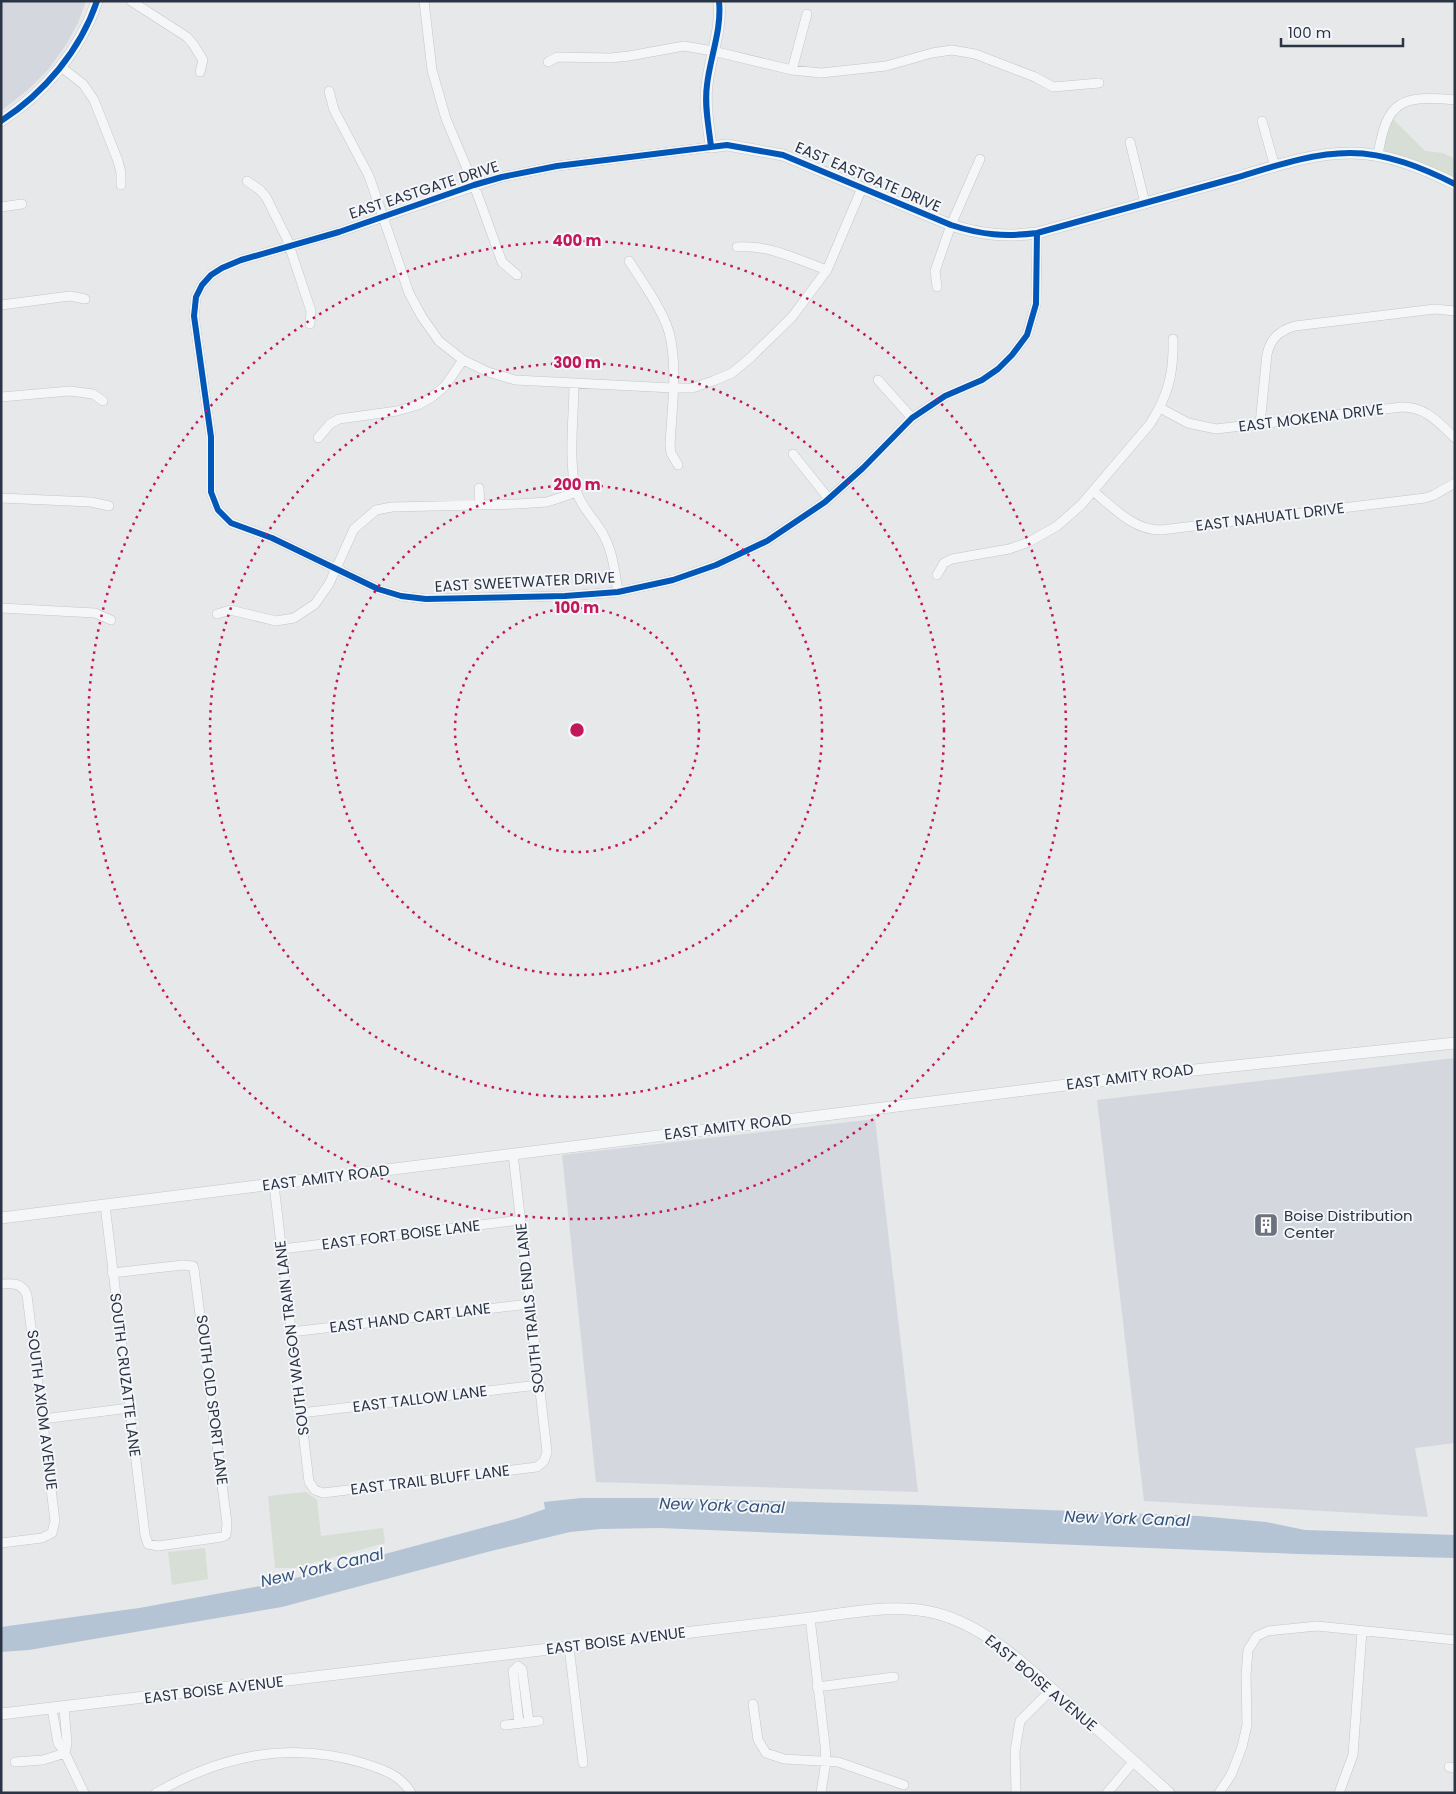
<svg xmlns="http://www.w3.org/2000/svg" width="1456" height="1794" viewBox="0 0 1456 1794" font-family="Poppins,sans-serif">
  <style>
    .built { fill: #d4d7dd }
    .green { fill: #d6ded6 }
    .water { fill: #b4c4d5 }
    .lines { fill: none; stroke-linecap: round; stroke-linejoin: round }
    .minor-casing { stroke: #c4c6c8; stroke-width: 10 }
    .tertiary-casing { stroke: #c4c6c8; stroke-width: 12 }
    .minor { stroke: #f5f6f7; stroke-width: 9 }
    .tertiary { stroke: #f5f6f7; stroke-width: 11 }
    .cycleway-casing { stroke: #f4f6f9; stroke-width: 9 }
    .cycleway { stroke: #0057b8; stroke-width: 6 }
    .ring { fill: none; stroke: #c2185b; stroke-width: 2.5; stroke-dasharray: 2.5 5 }
    .labels { text-anchor: middle; stroke-width: 4; stroke-linejoin: round; paint-order: stroke }
    .street-label { font-size: 15px; fill: #2b3445; stroke: #f4f6f9 }
    .poi-label { font-size: 15px; fill: #2b3445; stroke: #f4f6f9; text-anchor: start }
    .water-label { font-size: 16px; font-style: italic; fill: #34527a; stroke: #f4f6f9 }
    .centre { fill: #c2185b; stroke: #f4f6f9; stroke-width: 2.5 }
    .ring-label { font-size: 15px; text-anchor: middle; font-weight: bold; fill: #c2185b; stroke: #f4f6f9; stroke-width: 4; stroke-linejoin: round; paint-order: stroke }
  </style>
  <rect width="100%" height="100%" fill="#e6e8ea"/>
  <path class="built" d="M1,1H86L78,23L66,45L48,70L29,89L1,111Z
    M1455,1058V1443L1415,1448L1428,1517L1144,1501L1097,1100Z
    M875,1119L918,1492L596,1482L562,1155Z"/>
  <path class="green" d="M1391,117L1425,151L1443,153L1455,159V181L1382,155L1385,132Z
    M306,1492L317,1500L321,1536L383,1528L385,1543L294,1568H275L268,1496Z
    M205,1548L208,1579L172,1585L168,1552Z"/>
  <path class="water" d="M581,1498H659L919,1505L1199,1516L1266,1522L1305,1530L1455,1535V1558L1298,1554L659,1528L601,1529L570,1532L491,1551L282,1607L29,1650L1,1652V1627L139,1608L277,1583L519,1518L545,1509L544,1502Z"/>
  <g class="lines">
    <defs>
      <path id="minor" d="M131,1L187,37L193,44L203,60L200,72
        M424,1L432,70L446,119L474,185L502,262L517,275
        M548,62L557,57L610,58L629,56L684,46L713,51L792,70L821,73L886,66L932,53L952,50L975,54L1035,77L1053,87L1099,83
        M61,67L83,84L94,100L118,161L121,173V185
        M792,70L807,14
        M329,91L334,110L369,176L409,293L422,317L439,341L463,360L488,372L515,380L673,388H692L713,381L732,373L750,358L792,317L827,270L862,188
        M1262,121L1275,167
        M1130,142L1145,203
        M711,147L557,166L502,177L339,232L241,260L222,268L211,275L202,285L196,297L194,316L211,437V492L218,510L231,523L272,538L378,589L401,596L426,599L565,596L618,592L673,580L716,565L767,541L825,502L863,468L912,418L945,396L982,380L998,369L1012,355L1027,335L1036,304L1037,233
        M1378,155C1387,100 1401,95 1455,100
        M247,181L260,190L266,197L287,239L311,311L310,324
        M1,207L22,204
        M737,247C768,244 798,260 827,270
        M629,261C643,283 661,307 669,332C678,365 672,409 670,444L671,453L678,465
        M937,287L935,271L951,225L980,159
        M1,305L70,296L85,299
        M878,380L912,418
        M574,383C574,414 568,462 576,490C581,508 596,520 604,536C613,553 615,573 618,592
        M1,397L70,391L93,394L103,401
        M1160,408L1188,423L1216,429L1402,407C1426,407 1438,422 1455,438
        M1260,424L1267,354C1271,338 1279,331 1295,326L1435,309L1455,311
        M318,438L330,424L339,419L397,411L418,405L432,397L445,386L463,360
        M793,454L829,499
        M479,488L480,505
        M1093,491C1114,508 1133,530 1161,530L1425,498L1434,495L1455,483
        M1,498L91,502L109,506
        M937,575L944,563L952,559L1009,549L1029,542L1057,526L1081,505L1150,424C1168,396 1174,373 1173,339
        M1,608L95,613L111,620
        M217,614L230,610L276,621L294,618L315,604L329,584L354,529L376,510L392,507L517,504L547,502L577,492
        M274,1185L309,1482L315,1490L323,1493L537,1467L544,1461L547,1452L513,1154
        M105,1205L145,1535L148,1544L158,1546L222,1537L226,1535L227,1523L194,1269L193,1266L183,1265L112,1273
        M282,1249L520,1220
        M1,1284C13,1283 22,1283 27,1295L55,1521L52,1533L42,1538L1,1543
        M291,1332L529,1304
        M301,1413L538,1385
        M43,1419L129,1408
        M810,1618L825,1745L826,1761L821,1793
        M569,1647L583,1763
        M817,1687L894,1677
        M753,1704L758,1740L766,1753L784,1759L838,1762L904,1785
        M52,1709L58,1743L65,1753L67,1743L64,1708
        M519,1723L513,1671L518,1666L522,1669L529,1722
        M505,1725L539,1721
        M15,1762L43,1760L65,1753L84,1793
        M1449,1767L1455,1768
        M156,1793C222,1755 289,1741 363,1763C382,1769 401,1775 411,1793
        M1016,1793L1015,1751L1020,1721L1052,1689
        M1107,1793L1134,1761
        M1219,1793L1231,1775L1242,1747L1247,1725L1246,1675L1248,1650L1257,1636L1268,1631L1317,1626L1455,1640
        M1339,1793L1353,1755L1362,1631"/>
      <path id="tertiary" d="M719,1C722,30 710,57 707,85C704,106 709,127 711,147L727,145L783,155L951,225C982,235 1005,237 1037,233C1103,215 1169,196 1235,178C1272,167 1311,153 1350,153C1387,153 1423,168 1455,184
        M1,121C44,93 80,51 97,1
        M1,1218L1146,1075L1455,1043
        M1,1714L810,1618C850,1613 895,1603 935,1613C988,1626 1032,1672 1072,1707C1105,1735 1137,1764 1169,1793"/>
    </defs>
    <use href="#minor" class="minor-casing"/>
    <use href="#tertiary" class="tertiary-casing"/>
    <use href="#minor" class="minor"/>
    <use href="#tertiary" class="tertiary"/>
    <defs>
      <path id="cycleway" d="M1,121C44,93 80,51 97,1
        M711,147C709,127 704,106 707,85C710,57 722,30 719,1
        M1037,233L1036,304L1027,335L1012,355L998,369L982,380L945,396L912,418L863,468L825,502L767,541L716,565L673,580L618,592L565,596L426,599L401,596L378,589L272,538L231,523L218,510L211,492V437L194,316L196,297L202,285L211,275L222,268L241,260L339,232L474,185L502,177L557,166L727,145L783,155L951,225C982,235 1005,237 1037,233C1103,215 1169,196 1235,178C1272,167 1311,153 1350,153C1387,153 1423,168 1455,184"/>
    </defs>
    <use href="#cycleway" class="cycleway-casing"/>
    <use href="#cycleway" class="cycleway"/>
  </g>
  <g class="ring">
    <circle cx="577" cy="730" r="122"/>
    <circle cx="577" cy="730" r="245"/>
    <circle cx="577" cy="730" r="367"/>
    <circle cx="577" cy="730" r="489"/>
  </g>
  <defs>
    <symbol id="building-square" viewBox="-11 -11 22 22"><rect x="-9" y="-9" width="18" height="18" rx="4" fill="#6c737f" stroke="#f4f6f9"/><path d="M-4-6H4V6H1V3H-1V6H-4ZM-2.5-4.3h1.7v1.8h-1.7ZM.8-4.3h1.7v1.8H.8ZM-2.5-1h1.7V.8h-1.7ZM.8-1h1.7V.8H.8Z" fill="#fff"/></symbol>
  </defs>
  <g fill-rule="evenodd">
    <use href="#building-square" x="1252" y="1211" width="28" height="28"/>
  </g>
  <g class="labels">
    <g class="street-label">
      <text transform="translate(868 177) rotate(23)" y="5">EAST EASTGATE DRIVE</text>
      <text transform="translate(424 190) rotate(-18)" y="5">EAST EASTGATE DRIVE</text>
      <text transform="translate(1311 418) rotate(-7)" y="5">EAST MOKENA DRIVE</text>
      <text transform="translate(1270 517) rotate(-7)" y="5">EAST NAHUATL DRIVE</text>
      <text transform="translate(525 582) rotate(-3)" y="5">EAST SWEETWATER DRIVE</text>
      <text transform="translate(1130 1077) rotate(-7)" y="5">EAST AMITY ROAD</text>
      <text transform="translate(728 1127) rotate(-7)" y="5">EAST AMITY ROAD</text>
      <text transform="translate(326 1178) rotate(-7)" y="5">EAST AMITY ROAD</text>
      <text transform="translate(401 1235) rotate(-7)" y="5">EAST FORT BOISE LANE</text>
      <text transform="translate(530 1308) rotate(-96)" y="5">SOUTH TRAILS END LANE</text>
      <text transform="translate(410 1318) rotate(-7)" y="5">EAST HAND CART LANE</text>
      <text transform="translate(292 1338) rotate(-97)" y="5">SOUTH WAGON TRAIN LANE</text>
      <text transform="translate(125 1375) rotate(83)" y="5">SOUTH CRUZATTE LANE</text>
      <text transform="translate(420 1399) rotate(-7)" y="5">EAST TALLOW LANE</text>
      <text transform="translate(212 1400) rotate(83)" y="5">SOUTH OLD SPORT LANE</text>
      <text transform="translate(42 1410) rotate(83)" y="5">SOUTH AXIOM AVENUE</text>
      <text transform="translate(430 1480) rotate(-7)" y="5">EAST TRAIL BLUFF LANE</text>
      <text transform="translate(616 1641) rotate(-7)" y="5">EAST BOISE AVENUE</text>
      <text transform="translate(1041 1683) rotate(40)" y="5">EAST BOISE AVENUE</text>
      <text transform="translate(214 1690) rotate(-7)" y="5">EAST BOISE AVENUE</text>
    </g>
    <g class="poi-label">
      <text x="1284" y="1221">Boise Distribution<tspan x="1284" dy="17">Center</tspan></text>
    </g>
    <g class="water-label">
      <text transform="translate(722 1505) rotate(2)" y="6">New York Canal</text>
      <text transform="translate(1127 1518) rotate(2)" y="6">New York Canal</text>
      <text transform="translate(322 1567) rotate(-13)" y="6">New York Canal</text>
    </g>
  </g>
  <circle cx="577" cy="730" r="8" class="centre"/>
  <g class="ring-label">
    <text x="577" y="246">400 m</text>
    <text x="577" y="368">300 m</text>
    <text x="577" y="490">200 m</text>
    <text x="577" y="613">100 m</text>
  </g>
  <rect width="1456" height="1794" fill="none" stroke="#2b3445" stroke-width="5"/>
  <path d="M1281 38v8h122v-8" fill="none" stroke="#2b3445" stroke-width="2.5"/>
  <text x="1288" y="38" font-size="15" fill="#2b3445" stroke="#f4f6f9" stroke-width="4" paint-order="stroke">100 m</text>
</svg>
